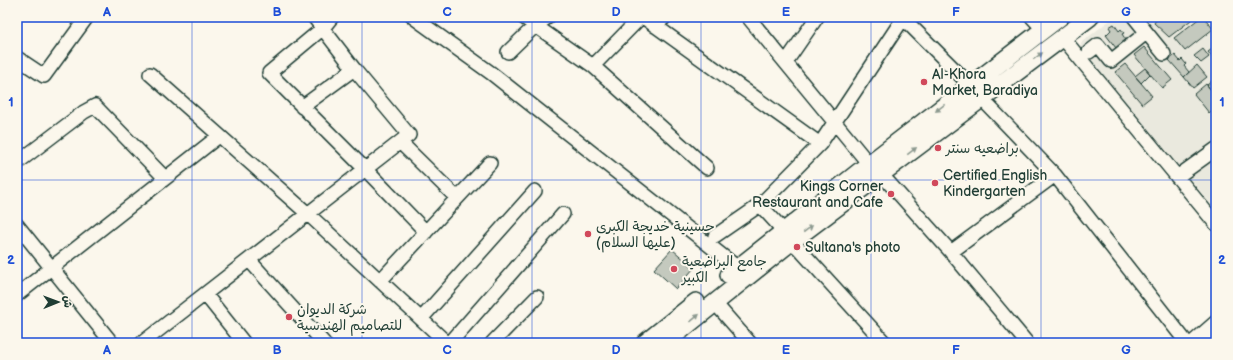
<svg xmlns="http://www.w3.org/2000/svg" width="1233" height="360" viewBox="0 0 1233 360" font-family="'Balsamiq Sans','Playpen Sans Arabic',sans-serif">
  <style>
    .built { fill: #eae9de }
    .building { fill: #c4c9be; stroke: #1f3d34 }
    .lines { fill: none; stroke-linecap: round; stroke-linejoin: round }
    .minor-casing { stroke: #1f3d34; stroke-width: 16 }
    .major-casing { stroke: #1f3d34; stroke-width: 20 }
    .minor { stroke: #fbf7ec; stroke-width: 13 }
    .major { stroke: #fbf7ec; stroke-width: 17 }
    .oneway { fill: #8d9a90 }
    .grid { fill: none; stroke: #1d4ed8; stroke-width: 1; stroke-opacity: 0.55 }
    .poi-dot { fill: #d1495b; stroke: #fbf7ec; stroke-width: 1.5 }
    .labels { text-anchor: middle; stroke-width: 4; stroke-linejoin: round; paint-order: stroke }
    .poi-label { font-size: 14px; fill: #1f3d34; stroke: #fbf7ec; text-anchor: start }
    .neatline { fill: none; stroke: #1d4ed8; stroke-width: 1.5 }
    .grid-label { font-size: 13px; text-anchor: middle; font-weight: bold; fill: #1d4ed8 }
  </style>
  <rect width="100%" height="100%" fill="#fbf7ec"/>
  <filter id="ink" filterUnits="userSpaceOnUse"><feTurbulence type="fractalNoise" baseFrequency=".025" numOctaves="2"/><feDisplacementMap in="SourceGraphic" scale="8" xChannelSelector="R" yChannelSelector="G"/><feConvolveMatrix kernelMatrix="1 2 1 2 8 2 1 2 1" color-interpolation-filters="sRGB"/></filter>
  <g filter="url(#ink)">
    <path class="built" d="M1114,17H1216V210L1080,47L1082,42Z"/>
    <path class="building" d="M1158,17H1195L1169,37L1154,23Z
      M1201,17H1204L1213,29L1185,51L1174,38Z
      M1114,24L1119,31L1121,29L1124,33L1122,34L1126,40L1116,48L1106,35L1111,30L1109,27Z
      M1216,46V62L1208,52Z
      M1144,47L1172,80L1162,88L1134,55Z
      M1203,49L1209,57L1201,63L1194,56Z
      M1175,55L1180,61L1182,59L1186,64L1184,66L1189,72L1184,77L1169,60Z
      M1125,64L1152,96L1142,104L1115,72Z
      M1197,65L1207,77L1193,88L1184,77Z
      M1145,68L1150,74L1141,83L1135,76Z
      M1213,80L1216,83V90L1213,92L1207,85Z
      M1206,84L1216,96V107L1209,113L1194,94Z
      M672,249L694,268L676,289L654,269Z"/>
    <g class="lines">
      <defs>
        <path id="minor" d="M332,17L323,28L269,73L365,169L426,232
          M413,17L491,73L738,268
          M523,17L593,66L707,168
          M643,17L820,144
          M748,17L869,164
          M1032,17L1044,30
          M1134,17L1164,54
          M903,18L970,85
          M655,26L665,17
          M1063,38L1216,224
          M508,52L536,25L548,17
          M1089,52L1098,45L1111,61L1146,33
          M17,58L44,76L87,17
          M786,62L817,17
          M593,66L641,17
          M150,74L308,214L447,343
          M982,99L1055,175L1187,343
          M302,107L354,69
          M400,142L457,198
          M17,163L84,112L95,106L165,178
          M881,174L951,252L1027,343
          M1177,177L1216,149
          M760,205L784,231
          M17,225L112,343
          M715,236L760,205L820,144L904,17
          M792,241L885,343
          M951,252L1055,175
          M249,260L324,343
          M380,281L490,163
          M205,294L244,343
          M17,295L219,136
          M714,302L750,343
          M421,319L535,191
          M142,343L409,135L354,69L314,17
          M450,343L563,214
          M492,343L537,297
          M1192,343L1216,322
          M1208,343L1216,337"/>
        <path id="major" d="M729,275L869,164L1060,17
          M645,343L696,302
          M665,343L792,241L1090,17"/>
      </defs>
      <use href="#minor" class="minor-casing"/>
      <use href="#major" class="major-casing"/>
      <use href="#minor" class="minor"/>
      <use href="#major" class="major"/>
    </g>
    <defs><path id="oneway-solid" d="M-6-.8H1V-3.2L6.5 0L1 3.2V.8H-6Z"/></defs>
    <g class="oneway">
      <use href="#oneway-solid" transform="translate(1038 56) rotate(-36)"/>
      <use href="#oneway-solid" transform="translate(940 108) rotate(142)"/>
      <use href="#oneway-solid" transform="translate(912 151) rotate(-37)"/>
      <use href="#oneway-solid" transform="translate(808 229) rotate(-37)"/>
      <use href="#oneway-solid" transform="translate(695 318) rotate(-40)"/>
    </g>
  </g>
  <path class="grid" d="M192,17V343M362,17V343M532,17V343M701,17V343M871,17V343M1041,17V343M17,180H1216"/>
  <g class="poi-dot">
    <circle cx="924" cy="82" r="4"/>
    <circle cx="938" cy="148" r="4"/>
    <circle cx="935" cy="183" r="4"/>
    <circle cx="891" cy="194" r="4"/>
    <circle cx="588" cy="234" r="4"/>
    <circle cx="797" cy="247" r="4"/>
    <circle cx="674" cy="269" r="4"/>
    <circle cx="289" cy="317" r="4"/>
  </g>
  <g class="labels">
    <g class="poi-label">
      <text x="932" y="79">Al-Khora<tspan x="932" dy="16">Market, Baradiya</tspan></text>
      <text x="946" y="153">براضعيه سنتر</text>
      <text x="943" y="180">Certified English<tspan x="943" dy="16">Kindergarten</tspan></text>
      <text x="883" y="191" text-anchor="end">Kings Corner<tspan x="883" dy="16">Restaurant and Cafe</tspan></text>
      <text x="596" y="231">حسينية خديجة الكبرى<tspan x="596" dy="16">(عليها السلام)</tspan></text>
      <text x="805" y="252">Sultana's photo</text>
      <text x="682" y="266">جامع البراضعية<tspan x="682" dy="16">الكبير</tspan></text>
      <text x="297" y="314">شركة الديوان<tspan x="297" dy="16">للتصاميم الهندسية</tspan></text>
    </g>
  </g>
  <rect width="1233" height="360" fill="none" stroke="#fbf7ec" stroke-width="44"/>
  <g transform="translate(58 302) rotate(89)" stroke="#fbf7ec" stroke-width="3" paint-order="stroke">
  <path d="M0-3L7 15L0 10L-7 15Z" fill="#1f3d34"/>
  <text y="-6" font-size="11" font-weight="bold" text-anchor="middle" fill="#1f3d34">ش</text>
  </g>
  <rect x="22" y="22" width="1189" height="316" class="neatline"/>
  <g class="grid-label">
    <text x="107" y="16">A</text>
    <text x="277" y="16">B</text>
    <text x="447" y="16">C</text>
    <text x="616" y="16">D</text>
    <text x="786" y="16">E</text>
    <text x="956" y="16">F</text>
    <text x="1126" y="16">G</text>
    <text x="11" y="106">1</text>
    <text x="1222" y="106">1</text>
    <text x="11" y="264">2</text>
    <text x="1222" y="264">2</text>
    <text x="107" y="354">A</text>
    <text x="277" y="354">B</text>
    <text x="447" y="354">C</text>
    <text x="616" y="354">D</text>
    <text x="786" y="354">E</text>
    <text x="956" y="354">F</text>
    <text x="1126" y="354">G</text>
  </g>
</svg>
